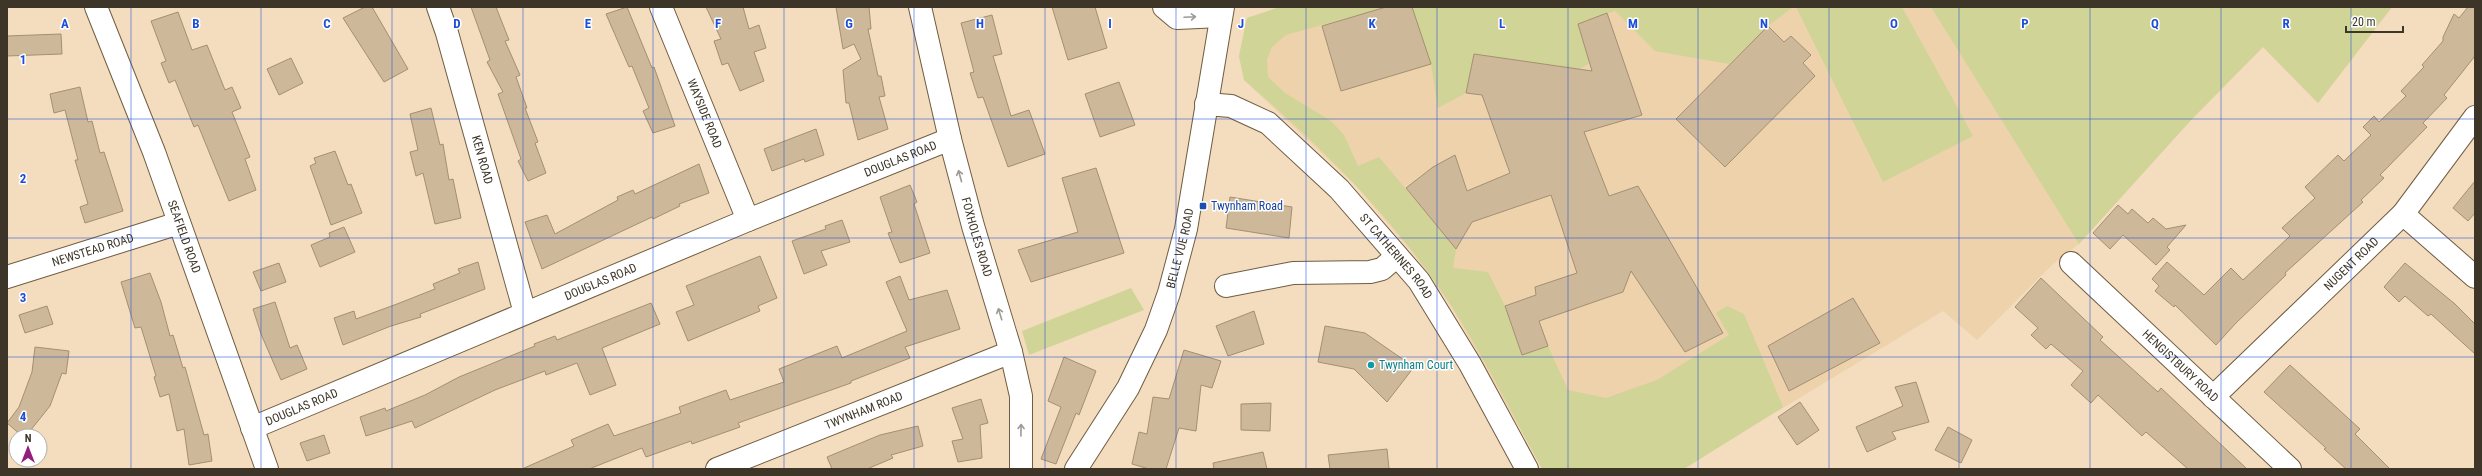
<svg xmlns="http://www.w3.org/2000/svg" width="2482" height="476" viewBox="0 0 2482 476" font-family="'Roboto Condensed',sans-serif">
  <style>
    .built { fill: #edd2ac }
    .green { fill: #d0d496 }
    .building { fill: #ceb89a; stroke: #a38f72 }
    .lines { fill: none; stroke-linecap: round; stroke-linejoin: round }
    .minor-casing { stroke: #705c41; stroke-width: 24 }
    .secondary-casing { stroke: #705c41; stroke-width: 24 }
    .minor { stroke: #fff; stroke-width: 22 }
    .secondary { stroke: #fff; stroke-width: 22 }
    .oneway { stroke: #9e9a94 }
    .grid { fill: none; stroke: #1d4ed8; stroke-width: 1; stroke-opacity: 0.55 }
    .transit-dot { fill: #1a4fb4; stroke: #fff; stroke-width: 1.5 }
    .culture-dot { fill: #0f9aa8; stroke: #fff; stroke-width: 1.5 }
    .labels { text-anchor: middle; stroke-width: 3; stroke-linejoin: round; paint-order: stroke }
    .street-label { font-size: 12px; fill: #3d3528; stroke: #fff }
    .transit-label { font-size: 12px; fill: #164399; stroke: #fff; text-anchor: start }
    .culture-label { font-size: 12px; fill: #0d838f; stroke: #fff; text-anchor: start }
    .grid-label { font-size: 13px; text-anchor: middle; font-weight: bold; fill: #1d4ed8; stroke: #fff; stroke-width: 3; stroke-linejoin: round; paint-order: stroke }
  </style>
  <rect width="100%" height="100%" fill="#f3ddbe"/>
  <path class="built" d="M1280,7H2392L2318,103L2263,47L2192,119L2079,244L2052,265L1977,340L1943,311L1682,469L1540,465L1452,308L1412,252L1356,186L1244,80L1239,56L1247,18Z"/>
  <path class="green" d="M1280,7H1386L1286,35L1272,47L1267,59L1268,77L1285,93L1331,121L1344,135L1358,166L1379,157L1456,249L1453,268L1488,272L1505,306L1522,355L1548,346L1568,390L1606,398L1657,380L1729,335L1716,313L1727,306L1744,314L1783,407L1684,469H1542C1513,415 1485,359 1452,307C1397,221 1321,146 1244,80L1239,56L1247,18Z
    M1412,7H1793L1768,26L1729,64L1655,51L1615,11L1578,24L1590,63L1580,69L1474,54L1466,93L1438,108L1431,64Z
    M1796,7H1902L1973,136L1883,182Z
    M1931,7H2392L2318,103L2263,47L2192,119L2079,244Z
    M1131,288L1144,310L1029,355L1022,331Z"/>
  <path class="building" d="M365,7H372L408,69L384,82L343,18Z
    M471,7H496L509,40L505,41L520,75L516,77L527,108H525L538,142L535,143L546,173L528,181L518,161L521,159L498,94L503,92L487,62L490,60Z
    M627,7L652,68L654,67L675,126L653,133L643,111L649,108L632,66L629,67L606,14Z
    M706,7H743L749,29L759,25L766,48L754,52L764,81L740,91L728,63L722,65L714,41L721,39Z
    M836,7H869L871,29H868L878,76H881L885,96L879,97L888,129L858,140L849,103H846L843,70L861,59L854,44L843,49Z
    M1052,7H1095L1107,48L1068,60Z
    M1386,7H1412L1431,64L1341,91L1322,26Z
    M2468,7H2475V56L2444,95L2447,98L2423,123L2427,127L2380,175L2384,178L2361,200L2363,202L2285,273L2286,275L2236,323L2216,345L2175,305L2174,307L2155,291L2159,286L2152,279L2167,262L2204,295L2231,268L2243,280L2290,236L2282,228L2315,198L2305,187L2338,155L2344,161L2371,135L2363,127L2374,116L2379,122L2406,96L2401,91L2424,67L2422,65L2443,41V37L2454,14L2459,18Z
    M178,12L192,50L207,45L225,90L232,87L241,108L232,112L250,157L245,159L256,190L229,201L198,125L194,127L175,80L169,83L161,63L166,61L151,21Z
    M1607,13L1642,115L1584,132L1609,196L1638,186L1723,333L1685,352L1631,271L1623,292L1539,321L1548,346L1522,355L1505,306L1536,295L1535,287L1577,273L1551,195L1472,222L1456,249L1406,188L1433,167L1455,155L1467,191L1510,173L1482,95L1466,93L1474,54L1592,71L1578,24Z
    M992,15L1002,54L993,56L1011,116L1029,110L1045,154L1008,167L983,97L978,98L970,73L974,72L961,23Z
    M1768,26L1784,42L1791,36L1811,55L1803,63L1815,76L1725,167L1676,119Z
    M61,34L62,54L7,56V36Z
    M291,58L303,83L279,95L267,69Z
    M1119,82L1135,125L1100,137L1085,94Z
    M80,87L88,122L92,121L100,153L104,152L123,211L85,223L80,207L88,204L75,160H78L65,110L54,113L50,94Z
    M431,108L440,145L443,144L449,180L453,179L461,218L435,224L423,173L416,176L410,152L418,150L410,114Z
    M816,129L824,155L805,162L804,159L772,171L764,149Z
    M335,151L348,185L351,184L362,213L331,225L310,166L316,163L314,158Z
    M699,164L709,193L679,204L680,206L653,219L652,217L542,269L525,222L547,215L555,234L618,200L617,197L633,190L635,194Z
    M1096,168L1124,253L1031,282L1018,250L1078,232L1062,178Z
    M2475,181V213L2468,221L2453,208Z
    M910,185L917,202L914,204L930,253L900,263L888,233L892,232L880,197Z
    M1230,197L1292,207L1289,238L1226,228Z
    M2118,205L2128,214L2132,209L2148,223L2153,218L2166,229L2186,225L2167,247L2170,250L2156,265L2123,235L2110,249L2093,233Z
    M842,220L850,242L821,251L827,265L804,274L792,241L826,229L825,226Z
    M344,227L355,252L320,267L311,245L330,237L329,233Z
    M760,256L777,298L758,306L760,311L688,341L676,312L694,305L686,286Z
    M478,262L485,289L420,314L421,317L391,326L343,345L334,318L354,311L356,319L397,304L435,289L433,284L460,273L458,269Z
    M279,263L286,282L261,291L253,272Z
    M2405,263L2455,304L2475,324V354L2431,314L2428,316L2405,296L2399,302L2384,287Z
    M150,273L161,302L170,336L173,335L183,368L185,367L204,435L208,434L212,461L189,465L184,429L177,431L169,394L160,397L154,377L156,376L141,327L135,328L121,282Z
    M900,276L909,300L947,290L960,329L905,347L910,358L851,381V383L738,423L740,427L692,444L691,441L646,457L642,448L589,469H522L574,446L571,440L608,424L614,436L681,413L679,407L726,390L730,400L784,382L779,369L837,346L842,358L907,331L886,282Z
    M2041,278L2103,337L2100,340L2158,392L2161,388L2247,469H2188L2146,432L2142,436L2098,395L2091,403L2071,385L2083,371L2051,344L2046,349L2031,335L2038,328L2015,307Z
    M1853,298L1880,343L1789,391L1768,346Z
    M275,302L290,348L297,345L307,369L281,380L261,334L253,309Z
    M651,303L660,324L602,348L616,385L590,395L577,363L546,375L545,371L495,390L415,428L412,421L366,436L360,417L385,408L386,411L425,395L459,377L535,346L534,344L555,336L557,340Z
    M47,306L53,324L25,333L19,315Z
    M1254,311L1264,344L1228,356L1216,326Z
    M1325,326L1365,333L1414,367L1387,402L1354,369L1318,362Z
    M35,347L69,351L66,374L62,373L50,406L26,436H22L7,423L19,407L32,372Z
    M1184,350L1221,361L1212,388L1201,385L1196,431L1179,428L1166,469H1149L1132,464L1139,432L1147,434L1153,397L1169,399Z
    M1064,357L1096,371L1079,415L1076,413L1056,464L1041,459L1061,407L1048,401Z
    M2290,365L2360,429L2355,434L2390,469H2346L2324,449L2326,448L2264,392Z
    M1916,382L1929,422L1892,432L1896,439L1867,452L1856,427L1903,406L1895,387Z
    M981,399L988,423L980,425L982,458L958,462L952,441L963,439L952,408Z
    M1800,402L1819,430L1797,445L1778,417Z
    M1271,403L1270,431L1241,430V404Z
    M918,426L923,446L891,455L893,458L867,469H832L827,457L880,435Z
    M1948,427L1972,440L1961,463L1935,450Z
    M324,435L330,453L307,461L300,443Z
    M1387,449L1389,469H1330L1328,455Z
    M1263,452L1267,469H1214L1213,463Z"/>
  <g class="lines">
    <defs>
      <g id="minor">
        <path id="s1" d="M96,7L154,152L267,469"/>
        <path id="s2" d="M438,7L447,33L525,313"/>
        <path id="s3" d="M661,7L748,220"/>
        <path id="s4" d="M920,7L950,139L973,226L1011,352L1021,396V469"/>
        <path d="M1164,7L1177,18L1221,16"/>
        <path id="s5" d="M1206,104L1231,106L1268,123L1339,189L1419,281L1470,364L1527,469"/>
        <path d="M2403,214L2475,277"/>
        <path id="s6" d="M2071,263L2290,469"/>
        <path id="s7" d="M7,277L179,223"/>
        <path d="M1226,286L1293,273L1370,272L1382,269L1397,256"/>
        <path id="s8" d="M2213,397L2403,214L2475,117"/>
        <path id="s9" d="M252,428L748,220L950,139"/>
        <path id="s10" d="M717,469L1011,352"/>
      </g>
      <g id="secondary">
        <path id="s11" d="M1076,469L1128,388L1156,330L1169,293L1186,229L1223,7"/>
      </g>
    </defs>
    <use href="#minor" class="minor-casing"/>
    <use href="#secondary" class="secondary-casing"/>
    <use href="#minor" class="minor"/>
    <use href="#secondary" class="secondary"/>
  </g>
  <defs><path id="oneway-shaft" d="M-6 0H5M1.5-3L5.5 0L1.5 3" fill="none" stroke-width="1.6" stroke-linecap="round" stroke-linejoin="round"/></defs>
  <g class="oneway">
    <use href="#oneway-shaft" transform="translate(1190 17) rotate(-3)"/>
    <use href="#oneway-shaft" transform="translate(960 176) rotate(-105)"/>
    <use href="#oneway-shaft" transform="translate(1000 314) rotate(-107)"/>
    <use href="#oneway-shaft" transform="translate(1021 430) rotate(-89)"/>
  </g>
  <path class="grid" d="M131,7V469M261,7V469M392,7V469M523,7V469M653,7V469M784,7V469M914,7V469M1045,7V469M1176,7V469M1306,7V469M1437,7V469M1568,7V469M1698,7V469M1829,7V469M1959,7V469M2090,7V469M2221,7V469M2351,7V469M7,119H2475M7,238H2475M7,357H2475"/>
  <rect class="transit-dot" x="1199" y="202" width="8" height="8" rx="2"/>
  <circle class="culture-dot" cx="1371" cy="365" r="4"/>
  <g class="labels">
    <g class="street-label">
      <text dy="4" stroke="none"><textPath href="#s3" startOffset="115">WAYSIDE ROAD</textPath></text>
      <text dy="4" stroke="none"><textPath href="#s9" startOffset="702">DOUGLAS ROAD</textPath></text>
      <text dy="4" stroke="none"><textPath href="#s2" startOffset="159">KEN ROAD</textPath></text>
      <text dy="4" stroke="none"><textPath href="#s1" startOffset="246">SEAFIELD ROAD</textPath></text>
      <text dy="4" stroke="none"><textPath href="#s4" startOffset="237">FOXHOLES ROAD</textPath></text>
      <text dy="4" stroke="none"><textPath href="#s7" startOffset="90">NEWSTEAD ROAD</textPath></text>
      <text dy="4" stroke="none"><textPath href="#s11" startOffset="246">BELLE VUE ROAD</textPath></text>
      <text dy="4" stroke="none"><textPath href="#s5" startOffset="251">ST CATHERINES ROAD</textPath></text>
      <text dy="4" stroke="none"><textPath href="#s8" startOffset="192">NUGENT ROAD</textPath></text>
      <text dy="4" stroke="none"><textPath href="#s9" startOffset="378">DOUGLAS ROAD</textPath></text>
      <text dy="4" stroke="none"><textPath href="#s6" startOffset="150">HENGISTBURY ROAD</textPath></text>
      <text dy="4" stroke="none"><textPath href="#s9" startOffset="54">DOUGLAS ROAD</textPath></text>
      <text dy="4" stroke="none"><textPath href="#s10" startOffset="158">TWYNHAM ROAD</textPath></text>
    </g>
    <g class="transit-label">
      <text x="1211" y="210">Twynham Road</text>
    </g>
    <g class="culture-label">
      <text x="1379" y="369">Twynham Court</text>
    </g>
  </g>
  <g class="grid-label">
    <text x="65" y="28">A</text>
    <text x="196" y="28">B</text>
    <text x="327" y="28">C</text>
    <text x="457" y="28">D</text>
    <text x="588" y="28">E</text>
    <text x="718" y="28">F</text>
    <text x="849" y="28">G</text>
    <text x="980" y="28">H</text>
    <text x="1110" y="28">I</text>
    <text x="1241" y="28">J</text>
    <text x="1372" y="28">K</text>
    <text x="1502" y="28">L</text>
    <text x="1633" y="28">M</text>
    <text x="1764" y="28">N</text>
    <text x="1894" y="28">O</text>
    <text x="2025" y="28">P</text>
    <text x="2155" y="28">Q</text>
    <text x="2286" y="28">R</text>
    <text x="23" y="64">1</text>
    <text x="23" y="183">2</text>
    <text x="23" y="302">3</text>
    <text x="23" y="421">4</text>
  </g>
  <rect width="2482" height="476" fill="none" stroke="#3d3528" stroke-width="16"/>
  <g transform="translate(28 448)"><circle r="19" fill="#ffffff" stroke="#b1aea9"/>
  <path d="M0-3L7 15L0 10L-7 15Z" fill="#931e7c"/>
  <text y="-6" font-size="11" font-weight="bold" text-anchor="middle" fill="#3d3528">N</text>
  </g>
  <path d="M2346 26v6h57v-6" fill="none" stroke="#3d3528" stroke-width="2"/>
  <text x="2352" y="26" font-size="12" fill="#3d3528" stroke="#ffffff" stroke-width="3" paint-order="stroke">20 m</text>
</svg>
